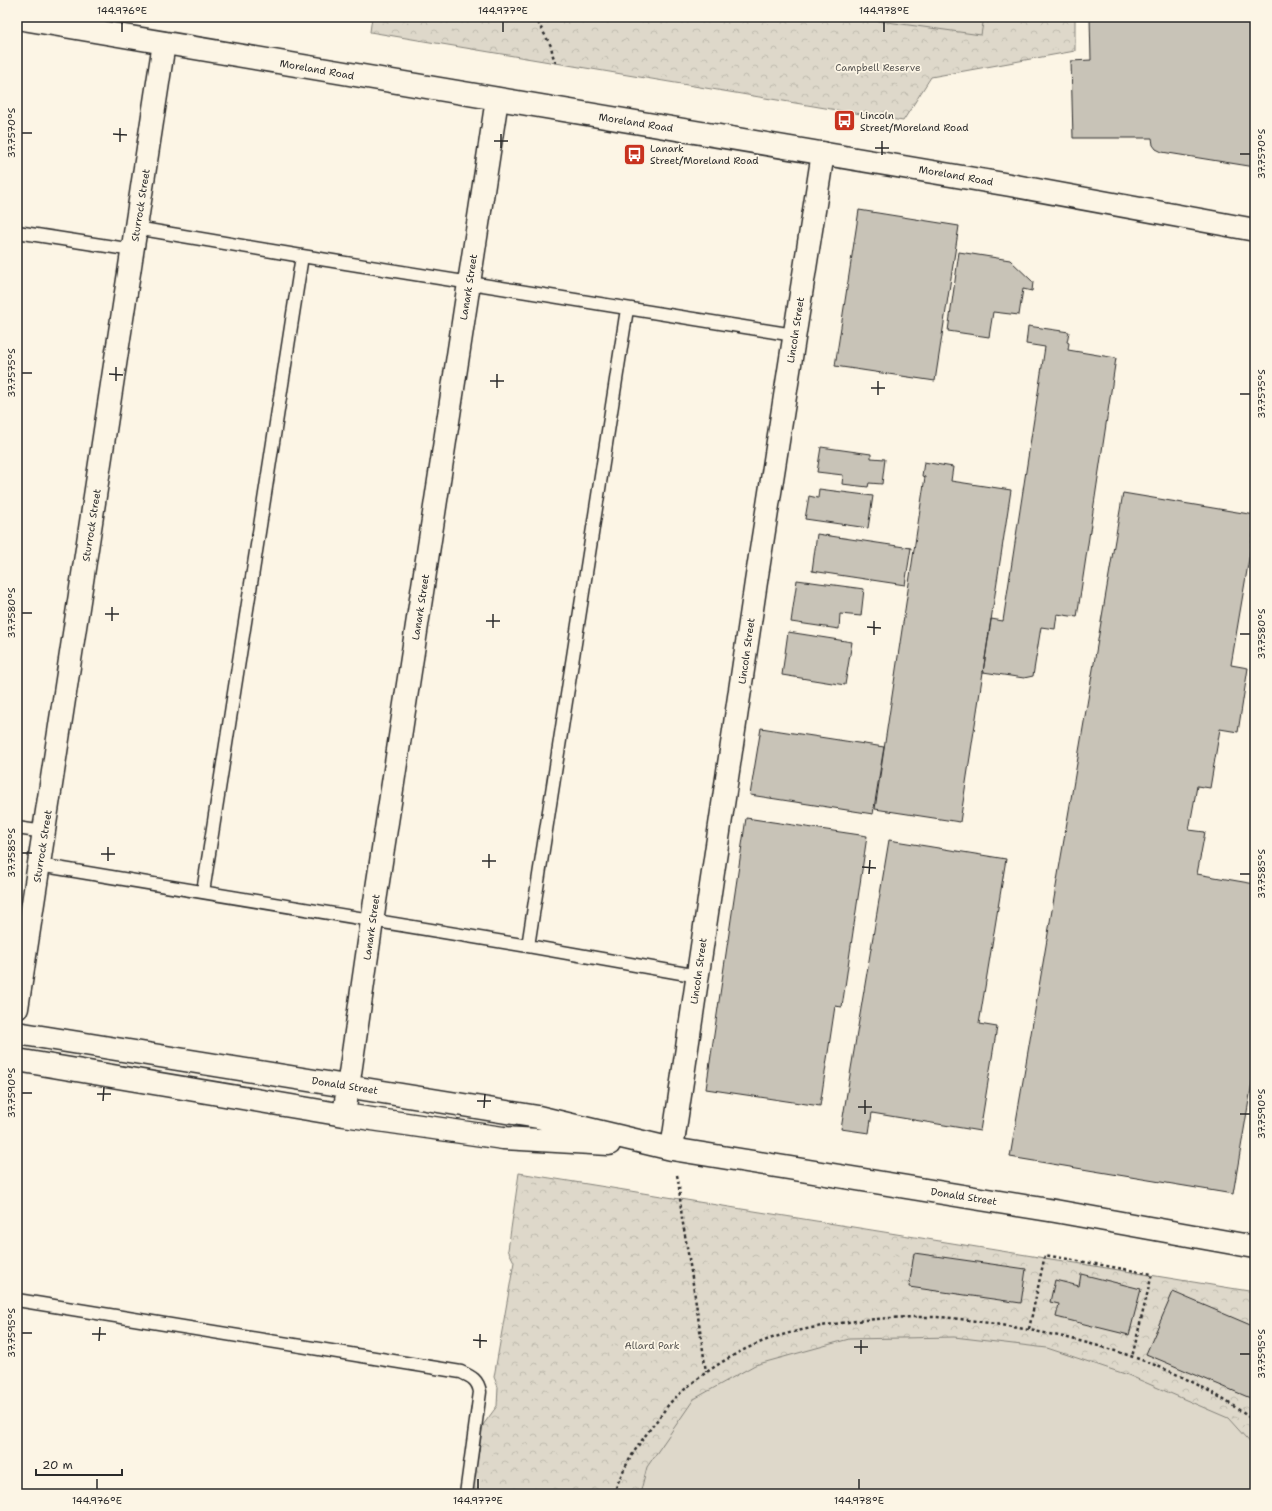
<svg xmlns="http://www.w3.org/2000/svg" width="1272" height="1511" viewBox="0 0 1272 1511" font-family="'Shantell Sans',sans-serif">
  <style>
    .park { fill: url(#park-crowns); stroke: #84827a }
    .pitch { fill: #ded8ca; stroke: #84827a }
    .building { fill: #c8c3b7; stroke: #2b2b2b }
    .lines { fill: none; stroke-linecap: round; stroke-linejoin: round }
    .lane-casing { stroke: #2b2b2b; stroke-width: 15 }
    .street-casing { stroke: #2b2b2b; stroke-width: 25 }
    .secondary-casing { stroke: #2b2b2b; stroke-width: 25 }
    .path { stroke: #2b2b2b; stroke-width: 2.5; stroke-dasharray: 3 3; stroke-linecap: butt }
    .lane { stroke: #fcf5e5; stroke-width: 12 }
    .street { stroke: #fcf5e5; stroke-width: 22 }
    .secondary { stroke: #fcf5e5; stroke-width: 22 }
    .ticks { fill: none; stroke: #2b2b2b; stroke-width: 1.5 }
    .labels { text-anchor: middle; stroke-width: 3.5; stroke-linejoin: round; paint-order: stroke }
    .park-label { font-size: 10px; fill: #585653; stroke: #fcf5e5 }
    .street-label { font-size: 10px; fill: #2b2b2b; stroke: #fcf5e5 }
    .poi-label { font-size: 10px; fill: #2b2b2b; stroke: #fcf5e5; text-anchor: start }
    .neatline { fill: none; stroke: #2b2b2b; stroke-width: 1.5 }
    .ticks-label { font-size: 10px; text-anchor: middle; fill: #2b2b2b }
  </style>
  <defs>
    <pattern id="park-crowns" width="20" height="18" patternUnits="userSpaceOnUse"><rect width="20" height="18" fill="#ded8ca"/><path d="M2 6a3 3 0 1 1 6 0M12 15a3 3 0 1 1 6 0" fill="none" stroke="#bfbaae"/></pattern>
  </defs>
  <rect width="100%" height="100%" fill="#fcf5e5"/>
  <filter id="ink" filterUnits="userSpaceOnUse"><feTurbulence type="fractalNoise" baseFrequency=".025" numOctaves="2"/><feDisplacementMap in="SourceGraphic" scale="8" xChannelSelector="R" yChannelSelector="G"/><feConvolveMatrix kernelMatrix="1 2 1 2 8 2 1 2 1" color-interpolation-filters="sRGB"/></filter>
  <g filter="url(#ink)">
    <path class="park" d="M372,17H1075V51L931,77L903,121L370,32Z
      M519,1173L1255,1292V1494H472L483,1425L497,1406L498,1387L494,1377L514,1262L508,1250Z"/>
    <path class="pitch" d="M851,17H984L981,35Z
      M954,1337L1047,1348L1128,1375L1228,1418L1255,1448V1494H640L647,1467L694,1399L755,1365L849,1339Z"/>
    <path class="building" d="M1090,17H1255V167L1162,152L1156,149L1153,145L1152,138H1073L1071,61L1091,60Z
      M859,210L959,226L935,381L835,366Z
      M959,252L1010,260L1033,282L1032,291L1023,289L1019,315L993,312L989,337L948,331Z
      M1028,326L1069,332L1067,342L1069,343L1068,350L1116,358L1077,617L1057,614L1055,629L1041,627L1033,676L1024,678L983,672L991,619L1003,621L1045,347L1026,344Z
      M821,447L871,454V458L885,459L882,484L869,483L868,487L842,484L843,475L817,472Z
      M924,462L953,467L951,481L1011,490L960,822L875,809L925,477L922,476Z
      M819,489L873,496L868,528L805,519L809,496L818,498Z
      M1123,493L1255,515V523L1231,665L1248,668L1238,732L1220,729L1210,788L1197,786L1189,830L1205,832L1197,874L1255,884V1065L1233,1194L1010,1157Z
      M817,534L911,548L905,585L812,571Z
      M797,580L864,589L861,616L840,614L839,629L791,622Z
      M788,632L852,642L845,685L782,675Z
      M761,728L884,747L873,814L750,795Z
      M746,818L867,836L842,1007L835,1006L820,1106L706,1089Z
      M889,840L1006,859L979,1024L997,1027L980,1131L872,1113L869,1133L841,1129Z
      M914,1253L1026,1269L1021,1303L909,1287Z
      M1081,1274L1141,1289L1129,1335L1056,1317L1059,1304L1050,1302L1055,1280L1079,1286Z
      M1173,1292L1255,1327V1400L1146,1354Z"/>
    <g class="lines">
      <defs>
        <path id="lane" d="M136,228L302,256L794,335
          M17,232L133,250
          M17,828L44,832
          M39,865L528,946L698,976
          M203,892L302,256
          M528,946L627,309
          M17,1300L461,1372C472,1377 478,1380 480,1392L466,1494"/>
        <path id="street" d="M17,1008L164,43
          M17,1033L538,1117L672,1149L1055,1211L1255,1247
          M17,1060L344,1115L503,1138L609,1144
          M344,1115L372,921L497,99
          M672,1149L756,582L823,153"/>
        <path id="secondary" d="M17,18L1010,185L1255,230"/>
      </defs>
      <use href="#lane" class="lane-casing"/>
      <use href="#street" class="street-casing"/>
      <use href="#secondary" class="secondary-casing"/>
      <path class="path" d="M535,17L551,46L553,56L556,63
        M677,1175C680,1189 680,1203 682,1218C691,1269 699,1321 706,1372
        M1029,1329L1045,1255L1152,1274L1132,1357
        M614,1494C622,1468 637,1446 654,1424C661,1416 667,1405 675,1398C705,1370 743,1346 782,1335C828,1322 889,1316 936,1317C959,1318 983,1322 1006,1326C1093,1340 1185,1366 1255,1422"/>
      <use href="#lane" class="lane"/>
      <use href="#street" class="street"/>
      <use href="#secondary" class="secondary"/>
    </g>
  </g>
  <path class="ticks" d="M122,32V22M503,32V22M884,32V22M22,133H32M113,134L127,135M494,141H508M120,142V128M501,148V134M875,148H889M1240,154H1250M882,155V141M22,373H32M109,374L123,375M116,381V367M490,381H504M497,388V374M871,388H885M1240,394H1250M878,395V381M22,613H32M105,614H119M112,621V607M486,621H500M867,627L881,628M493,628V614M1240,634H1250M874,635V621M22,853H32M101,854H115M108,861V847M482,861H496M862,867L876,868M489,868V854M869,874L870,860M1240,874H1250M22,1093H32M97,1094H111M103,1101L104,1087M477,1101H491M858,1107H872M484,1108L485,1094M865,1114V1100M1240,1114H1250M22,1333H32M92,1334H106M473,1340L487,1341M99,1341L100,1327M854,1347H868M480,1348V1334M861,1354V1340M1240,1354H1250M97,1489V1479M478,1489V1479M859,1489V1479"/>
  <defs>
    <symbol id="bus-square" viewBox="-11 -11 22 22"><rect x="-9" y="-9" width="18" height="18" rx="4" fill="#c8321e" stroke="#fcf5e5"/><path d="M-5-6H5V4H4V6H2V4H-2V6H-4V4H-5ZM-3.5-4V0h7V-4ZM-3.5 1.2v1.5H-2V1.2ZM2 1.2v1.5H3.5V1.2Z" fill="#fff"/></symbol>
  </defs>
  <g fill-rule="evenodd">
    <use href="#bus-square" x="832" y="108" width="25" height="25"/>
    <use href="#bus-square" x="622" y="142" width="25" height="25"/>
  </g>
  <g class="labels">
    <g class="park-label">
      <text x="878" y="71">Campbell Reserve</text>
      <text x="652" y="1349">Allard Park</text>
    </g>
    <g class="street-label">
      <text transform="translate(317 69) rotate(10)" y="4">Moreland Road</text>
      <text transform="translate(636 122) rotate(9)" y="4">Moreland Road</text>
      <text transform="translate(956 175) rotate(10)" y="4">Moreland Road</text>
      <text transform="translate(140 205) rotate(-81)" y="4">Sturrock Street</text>
      <text transform="translate(468 287) rotate(-81)" y="4">Lanark Street</text>
      <text transform="translate(795 330) rotate(-81)" y="4">Lincoln Street</text>
      <text transform="translate(91 525) rotate(-81)" y="4">Sturrock Street</text>
      <text transform="translate(420 607) rotate(-81)" y="4">Lanark Street</text>
      <text transform="translate(746 651) rotate(-82)" y="4">Lincoln Street</text>
      <text transform="translate(42 846) rotate(-81)" y="4">Sturrock Street</text>
      <text transform="translate(371 927) rotate(-82)" y="4">Lanark Street</text>
      <text transform="translate(698 971) rotate(-82)" y="4">Lincoln Street</text>
      <text transform="translate(345 1085) rotate(9)" y="4">Donald Street</text>
      <text transform="translate(964 1196) rotate(9)" y="4">Donald Street</text>
    </g>
    <g class="poi-label">
      <text x="860" y="119">Lincoln<tspan x="860" dy="12">Street/Moreland Road</tspan></text>
      <text x="650" y="152">Lanark<tspan x="650" dy="12">Street/Moreland Road</tspan></text>
    </g>
  </g>
  <rect width="1272" height="1511" fill="none" stroke="#fcf5e5" stroke-width="44"/>
  <path d="M36 1469v6h86v-6" fill="none" stroke="#2b2b2b" stroke-width="2"/>
  <text x="42" y="1469" font-size="12" fill="#2b2b2b" stroke="#fcf5e5" stroke-width="3" paint-order="stroke">20 m</text>
  <rect x="22" y="22" width="1228" height="1467" class="neatline"/>
  <g class="ticks-label">
    <text x="122" y="14">144.976°E</text>
    <text x="503" y="14">144.977°E</text>
    <text x="884" y="14">144.978°E</text>
    <text transform="translate(11 133) rotate(-90)" y="4">37.7570°S</text>
    <text transform="translate(1261 154) rotate(-90)" y="4">37.7570°S</text>
    <text transform="translate(11 373) rotate(-90)" y="4">37.7575°S</text>
    <text transform="translate(1261 394) rotate(-90)" y="4">37.7575°S</text>
    <text transform="translate(11 613) rotate(-90)" y="4">37.7580°S</text>
    <text transform="translate(1261 634) rotate(-90)" y="4">37.7580°S</text>
    <text transform="translate(11 853) rotate(-90)" y="4">37.7585°S</text>
    <text transform="translate(1261 874) rotate(-90)" y="4">37.7585°S</text>
    <text transform="translate(11 1093) rotate(-90)" y="4">37.7590°S</text>
    <text transform="translate(1261 1114) rotate(-90)" y="4">37.7590°S</text>
    <text transform="translate(11 1333) rotate(-90)" y="4">37.7595°S</text>
    <text transform="translate(1261 1354) rotate(-90)" y="4">37.7595°S</text>
    <text x="97" y="1504">144.976°E</text>
    <text x="478" y="1504">144.977°E</text>
    <text x="859" y="1504">144.978°E</text>
  </g>
</svg>
